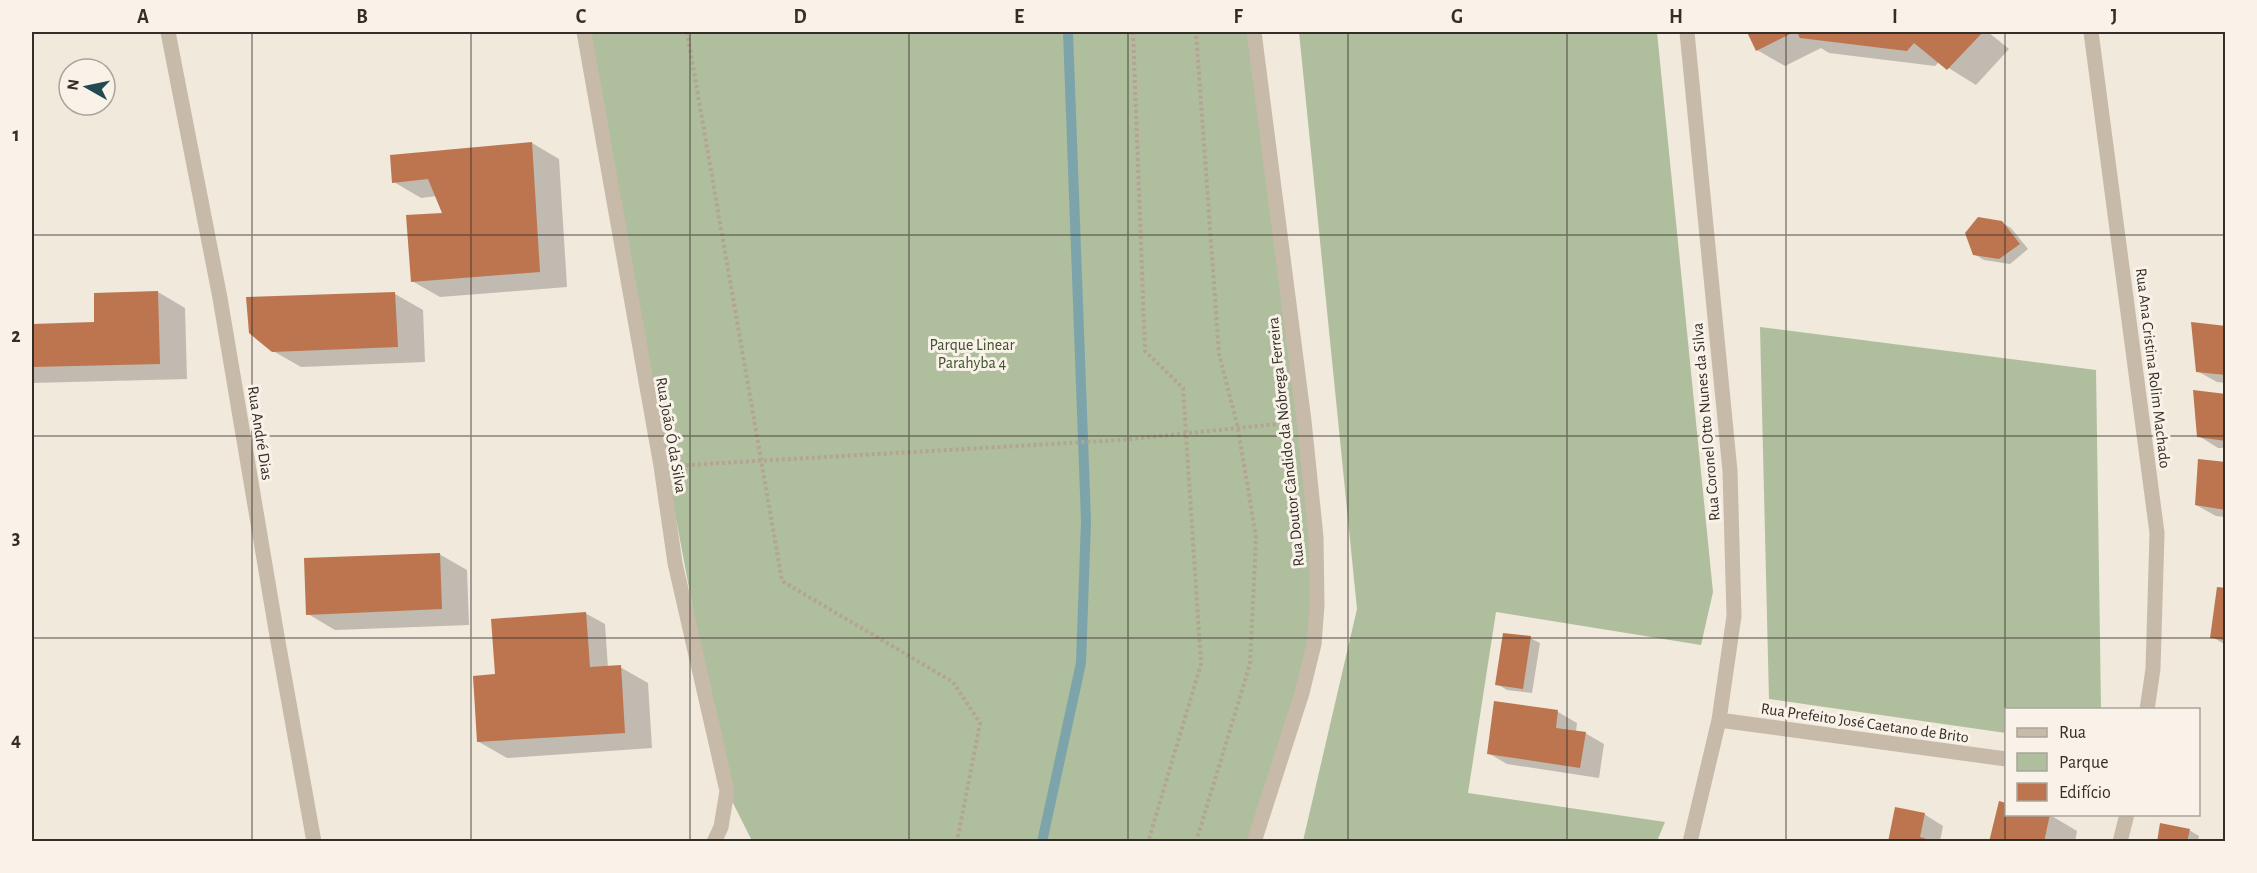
<svg xmlns="http://www.w3.org/2000/svg" width="2257" height="873" viewBox="0 0 2257 873" font-family="'Alegreya Sans',sans-serif">
  <style>
    .green { fill: #afbe9d }
    .shadow { fill: #0003 }
    .lines { fill: none; stroke-linecap: round; stroke-linejoin: round }
    .stream { stroke: #7da4ab; stroke-width: 10 }
    .building { fill: #bc754e }
    .path { stroke: #b3a493; stroke-width: 4; stroke-dasharray: 3 3; stroke-linecap: butt }
    .street { stroke: #c7baa9; stroke-width: 15 }
    .grid { fill: none; stroke: #352e28; stroke-width: 1.5; stroke-opacity: 0.55 }
    .labels { text-anchor: middle; stroke-width: 6; stroke-linejoin: round; paint-order: stroke }
    .park-label { font-size: 16px; fill: #40512e; stroke: #f8f2e8 }
    .street-label { font-size: 16px; fill: #352e28; stroke: #f8f2e8 }
    .neatline { fill: none; stroke: #352e28; stroke-width: 2 }
    .grid-label { font-size: 20px; text-anchor: middle; font-weight: bold; fill: #352e28 }
  </style>
  <rect width="100%" height="100%" fill="#f0e9dc"/>
  <path class="green" d="M585,32H1259L1304,421L1314,644L1252,841H752L727,791Z
    M1299,32H1657L1713,592L1701,645L1496,612L1468,793L1665,822L1657,841H1303L1357,609Z
    M1760,327L2096,370L2101,709L2006,710V733L1769,699Z"/>
  <path class="shadow" d="M1749,32H1988L2009,49L1976,85L1939,62L1935,66L1829,53L1821,48L1785,66L1757,50Z
    M532,143L559,159L567,287L440,297L412,281L445,214L437,196L421,198L394,182Z
    M2001,222L2011,228L2028,249L2010,264L1984,260L1974,254Z
    M158,292L185,308L187,379L32,383V325L96,324Z
    M395,294L423,310L425,362L301,367L273,351Z
    M2226,328V383L2217,382L2197,371Z
    M2226,395V448H2218L2199,436Z
    M2226,463V517L2216,516L2196,505Z
    M439,554L467,570L469,625L335,630L308,614Z
    M2226,590V645L2212,637Z
    M585,613L605,624L608,668L620,667L648,683L652,748L507,758L479,742L497,675Z
    M1530,638L1540,643L1532,693L1507,690L1497,684Z
    M1496,702L1558,712L1577,723L1576,732L1585,733L1604,744L1599,778L1507,764L1488,753Z
    M2000,803L2006,804V814L2050,815L2077,831L2075,842H1991Z
    M1924,814L1943,826L1940,841L1890,842Z
    M2189,830L2199,836L2198,842H2158Z"/>
  <g class="lines">
    <path class="stream" d="M1042,842L1081,663L1086,521L1068,32"/>
  </g>
  <path class="building" d="M1747,32H1794L1756,51Z
    M1797,32H1981L1982,33L1947,70L1914,43L1907,51L1800,38Z
    M532,142L540,272L411,282L406,215L442,213L428,179L392,183L390,155Z
    M1978,217L2002,221L2020,244L1999,259L1973,255L1965,233Z
    M158,291L160,364L32,367V324L94,322V293Z
    M395,292L398,347L272,352L249,333L246,297Z
    M2191,322L2226,326V375L2196,372Z
    M2193,390L2226,394V441L2197,437Z
    M2198,459L2226,462V510L2195,505Z
    M440,553L442,609L306,615L304,558Z
    M2217,587L2226,588V640L2210,638Z
    M586,612L590,667L621,665L625,733L477,742L473,676L495,674L491,619Z
    M1503,633L1531,636L1523,689L1495,685Z
    M1494,701L1558,710L1556,728L1586,732L1580,768L1487,754Z
    M1999,801L2006,803V814H2050L2044,842H1989Z
    M1895,807L1925,813L1920,837L1936,842H1888Z
    M2160,823L2190,829L2187,842H2157Z"/>
  <g class="lines">
    <path class="path" d="M687,32L782,581L953,682L980,723L957,842
      M1133,32L1145,351L1183,388L1201,664L1148,842
      M686,465L1121,440L1277,424
      M1196,842L1250,664L1256,538L1238,428L1219,354L1196,32"/>
    <path class="street" d="M168,32L220,298L277,636L314,842
      M584,32L661,466L675,563L727,791L721,827L714,842
      M1254,32L1304,421L1316,537L1317,605L1314,644L1302,693L1254,842
      M1687,32L1730,471L1734,616L1719,720L1690,842
      M2091,32L2157,533L2153,669L2147,710
      M1719,720L2006,759
      M2120,842L2127,814"/>
  </g>
  <path class="grid" d="M252,32V842M471,32V842M690,32V842M909,32V842M1128,32V842M1348,32V842M1567,32V842M1786,32V842M2005,32V842M32,235H2226M32,436H2226M32,638H2226"/>
  <g class="labels">
    <g class="park-label">
      <text x="972" y="350">Parque Linear<tspan x="972" dy="18">Parahyba 4</tspan></text>
    </g>
    <g class="street-label">
      <text transform="translate(2154 368) rotate(83)" y="6">Rua Ana Cristina Rolim Machado</text>
      <text transform="translate(1705 422) rotate(-95)" y="6">Rua Coronel Otto Nunes da Silva</text>
      <text transform="translate(261 433) rotate(81)" y="6">Rua André Dias</text>
      <text transform="translate(672 435) rotate(80)" y="6">Rua João Ó da Silva</text>
      <text transform="translate(1285 442) rotate(-96)" y="6">Rua Doutor Cândido da Nóbrega Ferreira</text>
      <text transform="translate(1865 722) rotate(8)" y="6">Rua Prefeito José Caetano de Brito</text>
    </g>
  </g>
  <rect width="2257" height="873" fill="none" stroke="#f8f2e8" stroke-width="66"/>
  <rect x="2005" y="708" width="195" height="108" fill="#f8f2e8" stroke="#aaa49b" stroke-width="1.5"/>
  <rect x="2017" y="728" width="30" height="9" fill="#c7baa9" stroke="#aaa49b" stroke-width="1.5"/>
  <text x="2059" y="738" font-size="18" fill="#352e28">Rua</text>
  <rect x="2017" y="753" width="30" height="18" fill="#afbe9d" stroke="#aaa49b" stroke-width="1.5"/>
  <text x="2059" y="768" font-size="18" fill="#352e28">Parque</text>
  <rect x="2017" y="783" width="30" height="18" fill="#bc754e" stroke="#aaa49b" stroke-width="1.5"/>
  <text x="2059" y="798" font-size="18" fill="#352e28">Edifício</text>
  <g transform="translate(87 87) rotate(279)"><circle r="28" fill="#f8f2e8" stroke="#aaa49b" stroke-width="1.5"/>
  <path d="M0-4.5L10 22L0 15L-10 22Z" fill="#214a53"/>
  <text y="-9" font-size="16" font-weight="bold" text-anchor="middle" fill="#352e28">N</text>
  </g>
  <rect x="33" y="33" width="2191" height="807" class="neatline"/>
  <g class="grid-label">
    <text x="143" y="23">A</text>
    <text x="362" y="23">B</text>
    <text x="581" y="23">C</text>
    <text x="800" y="23">D</text>
    <text x="1019" y="23">E</text>
    <text x="1238" y="23">F</text>
    <text x="1457" y="23">G</text>
    <text x="1676" y="23">H</text>
    <text x="1895" y="23">I</text>
    <text x="2114" y="23">J</text>
    <text x="16" y="141">1</text>
    <text x="16" y="342">2</text>
    <text x="16" y="544">3</text>
    <text x="16" y="746">4</text>
  </g>
</svg>
